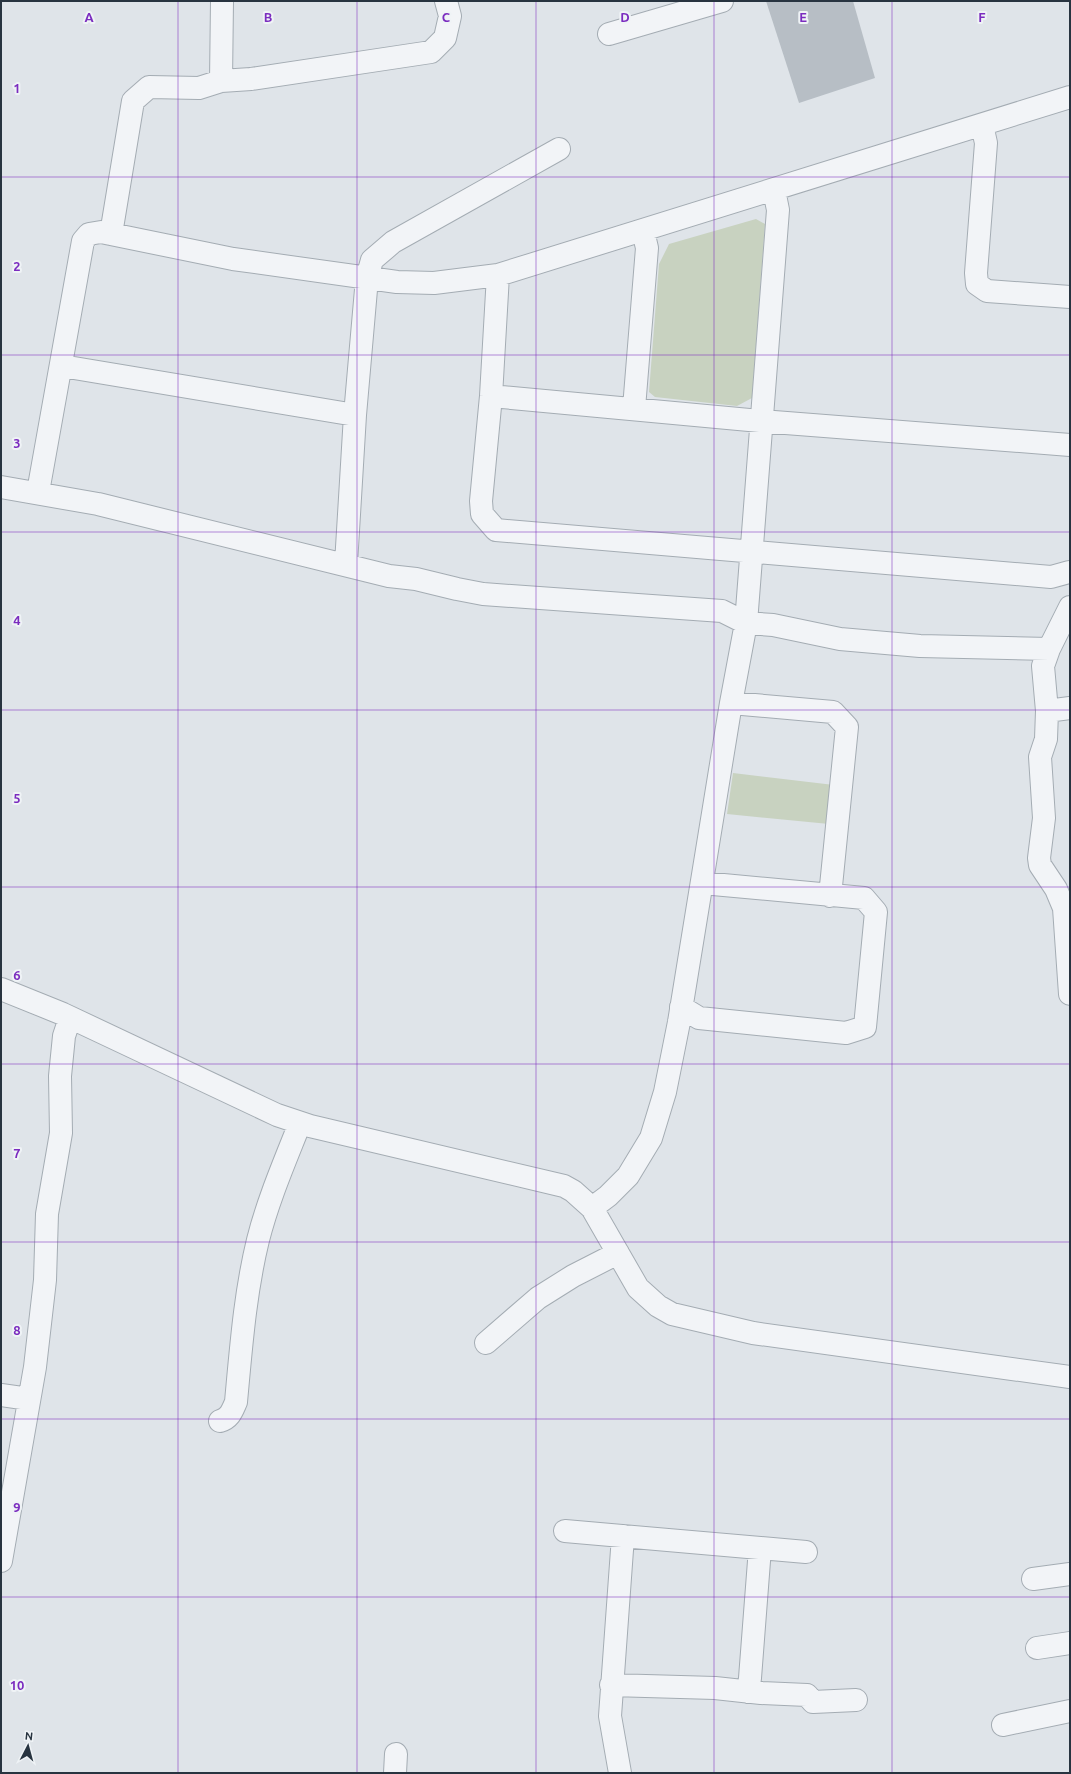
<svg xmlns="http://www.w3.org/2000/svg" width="1071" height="1774" viewBox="0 0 1071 1774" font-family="Ubuntu,sans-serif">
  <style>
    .green { fill: #c8d2c0 }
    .building { fill: #b7bec5 }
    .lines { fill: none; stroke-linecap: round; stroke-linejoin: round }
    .minor-casing { stroke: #a4acb3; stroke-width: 24 }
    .minor { stroke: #f2f4f7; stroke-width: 22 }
    .grid { fill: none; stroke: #7b2cbf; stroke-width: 1; stroke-opacity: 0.55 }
    .grid-label { font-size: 13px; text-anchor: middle; font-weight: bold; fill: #7b2cbf; stroke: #eff3f6; stroke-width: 4; stroke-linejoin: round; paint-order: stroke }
  </style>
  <rect width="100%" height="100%" fill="#dfe4e9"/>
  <path class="green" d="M756,219L765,224L752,398L737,406L655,397L649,392L659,264L669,244Z
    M733,773L834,785L829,824L727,814Z"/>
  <path class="building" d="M766,1H853L875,78L799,103Z"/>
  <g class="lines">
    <defs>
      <path id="minor" d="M609,34L722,1
        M221,81L222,1
        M982,125L986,143L976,273L977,284L987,291L1070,297
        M111,234L133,101L149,87L199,88L221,81L251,79L431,52L445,38L450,16L446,1
        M498,275L491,396L481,501L482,514L496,530L1051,577L1069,572
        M62,366L355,415
        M491,396L760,421L1070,445
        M634,408L647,248L643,231
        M1,487L98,504L389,576L416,579L457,589L483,594L722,611L746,623L773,625L840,639L920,646L1049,649
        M38,492L83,241L89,234L101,232L233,259L397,282L434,283L498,275L1070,97
        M346,564L355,415L367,278L372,260L393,242L559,149
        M1070,607L1049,649L1043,666L1047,711L1046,739L1040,757L1044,818L1039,858L1040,865L1056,889L1064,908L1070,994
        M731,703L833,712L847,727L830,896
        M1047,711L1070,708
        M1,989L63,1014L277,1115L310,1126L564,1186L573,1191L592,1208L638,1288L658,1306L672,1314L753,1333L1070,1377
        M681,1007L699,1018L846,1033L865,1027L876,912L864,898L702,883
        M592,1208L608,1196L628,1176L651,1138L665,1092L679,1022L731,703L746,623L778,210L774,190
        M486,1343L538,1298L573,1276L618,1253
        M1,1395L29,1399
        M220,1421C230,1418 232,1411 236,1402C241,1348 245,1293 258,1240C268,1200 285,1161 300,1123
        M565,1531L806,1552
        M1,1561L35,1367L45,1280L47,1214L61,1133L60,1076L64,1036L70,1018
        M1033,1579L1070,1574
        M1037,1648L1070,1643
        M611,1685L715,1688L761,1693L807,1695L813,1702L856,1700
        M748,1692L750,1678L760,1548
        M1003,1725L1070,1711
        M395,1773L396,1754
        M620,1773L610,1716L623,1536"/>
    </defs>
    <use href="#minor" class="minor-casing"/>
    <use href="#minor" class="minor"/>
  </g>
  <path class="grid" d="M178,1V1773M357,1V1773M536,1V1773M714,1V1773M892,1V1773M1,177H1070M1,355H1070M1,532H1070M1,710H1070M1,887H1070M1,1064H1070M1,1242H1070M1,1419H1070M1,1597H1070"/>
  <g class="grid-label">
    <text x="89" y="22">A</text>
    <text x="268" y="22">B</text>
    <text x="446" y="22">C</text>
    <text x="625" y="22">D</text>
    <text x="803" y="22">E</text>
    <text x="982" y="22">F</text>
    <text x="17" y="93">1</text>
    <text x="17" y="271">2</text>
    <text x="17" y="448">3</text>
    <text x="17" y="625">4</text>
    <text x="17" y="803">5</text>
    <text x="17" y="980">6</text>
    <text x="17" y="1158">7</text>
    <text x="17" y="1335">8</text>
    <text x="17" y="1512">9</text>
    <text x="17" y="1690">10</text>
  </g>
  <rect width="1071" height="1774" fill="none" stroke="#283440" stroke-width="4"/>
  <g transform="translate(28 1746) rotate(6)" stroke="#eff3f6" stroke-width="3" paint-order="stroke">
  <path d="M0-3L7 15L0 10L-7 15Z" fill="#283440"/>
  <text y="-6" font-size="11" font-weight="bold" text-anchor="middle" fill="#283440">N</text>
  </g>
</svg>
